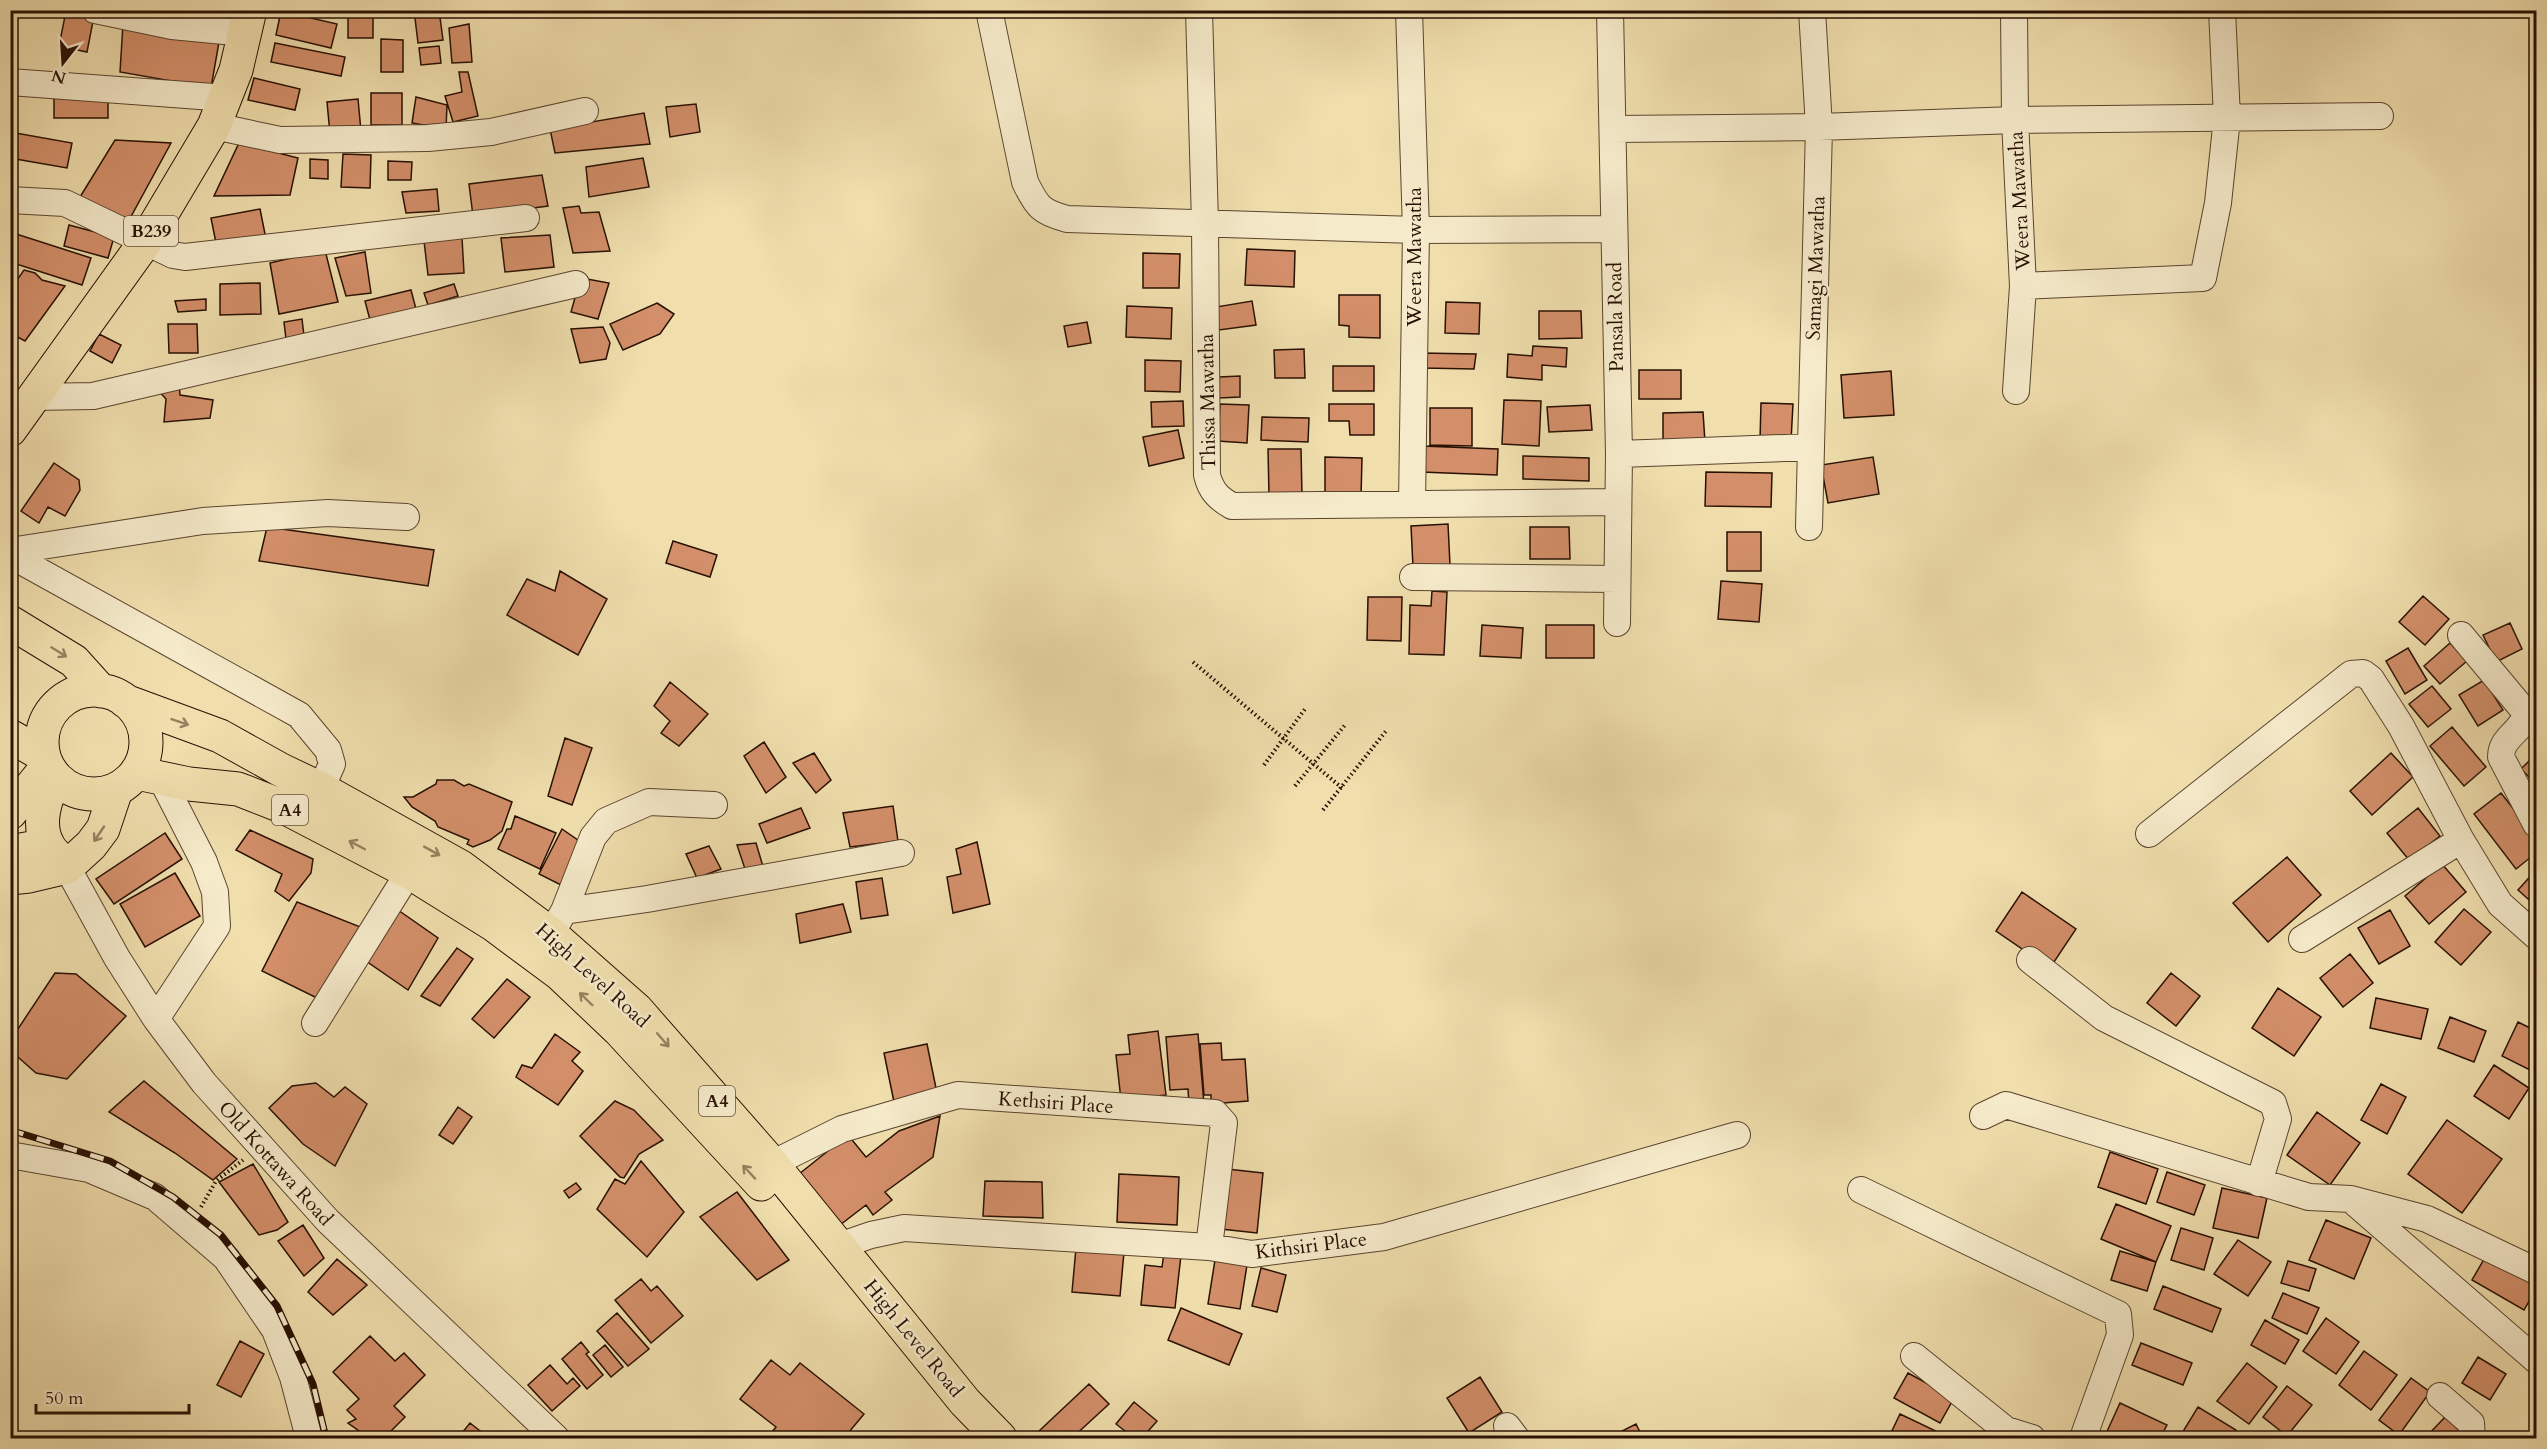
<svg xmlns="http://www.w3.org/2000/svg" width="2547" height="1449" viewBox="0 0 2547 1449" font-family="Cardo,serif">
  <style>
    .building { fill: #d38f6a; stroke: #281003; stroke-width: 1.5 }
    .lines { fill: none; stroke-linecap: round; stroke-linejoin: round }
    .minor-casing { stroke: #5a442e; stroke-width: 28 }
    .major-casing { stroke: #281003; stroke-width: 35 }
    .highway-casing { stroke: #281003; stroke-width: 35 }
    .path { stroke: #281003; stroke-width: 4; stroke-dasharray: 1.5 3; stroke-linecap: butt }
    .minor { stroke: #f5eaca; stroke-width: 26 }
    .major { stroke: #f0dead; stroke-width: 33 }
    .highway { stroke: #f0dead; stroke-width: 33 }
    .rail-casing { stroke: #281003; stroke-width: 7 }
    .rail { stroke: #f5eaca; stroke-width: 4.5; stroke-dasharray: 14; stroke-linecap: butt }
    .oneway { stroke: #968160 }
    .labels { text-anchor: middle; stroke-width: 5; stroke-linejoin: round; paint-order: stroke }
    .shield { fill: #f5eaca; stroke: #66513f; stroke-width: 1.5 }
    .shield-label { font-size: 18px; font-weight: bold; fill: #281003 }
    .street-label { font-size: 20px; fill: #281003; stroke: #f5eaca }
  </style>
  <rect width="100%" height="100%" fill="#f0dead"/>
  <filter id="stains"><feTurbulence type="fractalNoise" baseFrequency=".00333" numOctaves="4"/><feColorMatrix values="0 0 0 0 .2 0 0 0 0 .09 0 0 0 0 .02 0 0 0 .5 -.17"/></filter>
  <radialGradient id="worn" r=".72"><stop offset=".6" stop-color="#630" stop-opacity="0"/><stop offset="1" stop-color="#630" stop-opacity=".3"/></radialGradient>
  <path class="building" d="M160,10H204L202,19Z
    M348,10H373V38H348Z
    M414,10H439L443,40L418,43Z
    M66,11L94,16L87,52L59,46Z
    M281,11L337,24L331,48L276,35Z
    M123,24L219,42L211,88L120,72Z
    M469,24L472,62L452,63L449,28Z
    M381,39L403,40V72H381Z
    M275,43L345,57L341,76L271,62Z
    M439,46L441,63L421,65L419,48Z
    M459,72H468L478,116L453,122L445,96L462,92Z
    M254,78L300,89L295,110L248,100Z
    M54,92H108V118H54Z
    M371,93H402V125H371Z
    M416,97L447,105L446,129L412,123Z
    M358,99L361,131L330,134L327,102Z
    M696,104L700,132L670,137L666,107Z
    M644,113L650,144L555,153L550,129Z
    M10,132L72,143L67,168L10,158Z
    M115,140L171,143L128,222L80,197Z
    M239,143L298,158L290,195L214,196Z
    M343,154L371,155L370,188L341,187Z
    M643,158L649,187L589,197L586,167Z
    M310,159L328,160V179L310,178Z
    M388,161L412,162L411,180H388Z
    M542,175L548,206L473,216L469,184Z
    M437,189L439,211L406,213L402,192Z
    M579,206L581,213L599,212L610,251L573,253L563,208Z
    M260,209L266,239L217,248L211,218Z
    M69,225L114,237L108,258L64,246Z
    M10,232L91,258L82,285L10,262Z
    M550,235L554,267L505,272L501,238Z
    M462,238L464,273L428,275L424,241Z
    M1247,249L1295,251L1294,287L1245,285Z
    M325,250L338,302L279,314L270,263Z
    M365,252L371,293L346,296L335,258Z
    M1143,253L1180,254L1179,288H1143Z
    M24,270L35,273L42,280L65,286L25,341L10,333V290Z
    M587,279L609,283L598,319L571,312L578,287Z
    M260,283L261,314L220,315V284Z
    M454,284L458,296L428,305L424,293Z
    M411,290L416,309L370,320L365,301Z
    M1339,295H1380V338L1349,337V326L1339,325Z
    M206,299V310L178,312L175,301Z
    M1252,301L1256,325L1219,330L1216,307Z
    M1446,302L1480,303L1479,334L1445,333Z
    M657,303L674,314L660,334L623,350L610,324Z
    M1127,306L1172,308L1171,339L1126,337Z
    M1539,311H1581L1582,338L1539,339Z
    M302,319L304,336L286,339L284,322Z
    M1087,322L1091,343L1068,347L1064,326Z
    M168,324H197L198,353H169Z
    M603,327L610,343L606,359L580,363L571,329Z
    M99,334L121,345L112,363L90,351Z
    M1533,346L1567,348L1566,367L1542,365V380L1507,377L1508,354L1532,356Z
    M1304,349L1305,378H1275L1274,350Z
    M1421,353L1476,354L1474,369L1422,368Z
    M1145,360L1181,361L1180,392L1145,391Z
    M1333,366H1374V391H1333Z
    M1639,370H1681V399H1639Z
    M1891,371L1894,415L1844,418L1841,375Z
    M1240,376V397L1219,398V377Z
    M179,381L180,395L213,400L210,418L164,422L166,399L155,387Z
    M1504,400L1541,401L1539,446L1502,444Z
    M1183,401L1184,426L1152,427L1151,402Z
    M1761,403L1793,404L1791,441L1760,440Z
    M1220,404L1249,405L1247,443L1218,441Z
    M1329,404H1374V435H1350L1349,421H1329Z
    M1590,405L1592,430L1549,432L1547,407Z
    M1430,408H1472V446L1430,445Z
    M1703,412L1705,442L1663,443V413Z
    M1262,417L1309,418L1308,442L1261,440Z
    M1178,430L1184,458L1149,466L1143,437Z
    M1422,446L1498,449L1497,475L1421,472Z
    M1268,449H1301L1302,496H1269Z
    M1523,456L1589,458V481L1523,479Z
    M1325,457L1362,458L1361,497L1325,496Z
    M1873,457L1879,494L1828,503L1821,465Z
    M54,463L79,480L80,490L65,516L48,507L39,523L21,511Z
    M1706,472L1772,473L1771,507L1705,506Z
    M1448,524L1450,565L1413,567L1411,526Z
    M267,527L434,550L428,586L259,561Z
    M1530,527H1569L1570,559H1530Z
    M1727,532H1761V571H1727Z
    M673,541L717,555L710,577L666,563Z
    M560,571L607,599L578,655L507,615L527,579L555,591Z
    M1721,581L1762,584L1759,622L1718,619Z
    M1432,591L1447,592L1444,655L1409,654L1410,605L1431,606Z
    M2423,596L2449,619L2425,645L2399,622Z
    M1368,597H1402L1401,641L1367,640Z
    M2510,623L2522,649L2496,662L2483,635Z
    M1482,625L1523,628L1521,658L1480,656Z
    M1546,625H1594V658H1546Z
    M2450,643L2467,661L2440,684L2424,666Z
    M2408,648L2427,680L2405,694L2386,661Z
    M2484,680L2503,710L2478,726L2459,695Z
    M670,682L708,714L679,746L661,733L670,721L654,706Z
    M2432,686L2451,709L2428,727L2409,704Z
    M2452,727L2486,767L2464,786L2430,746Z
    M565,738L592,748L572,805L548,796Z
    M764,742L786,777L766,793L744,756Z
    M814,753L831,780L816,793L793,763Z
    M2391,753L2413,777L2372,815L2350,791Z
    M2536,754V784L2521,769Z
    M437,780H454L464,786L469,784L512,802L502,831L490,840L473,847L467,844L469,840L438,827L435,821L412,807L404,797H413L436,784Z
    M2501,793L2536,838V853L2516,869L2474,814Z
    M893,806L898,841L850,847L843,813Z
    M801,808L810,828L767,843L759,824Z
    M2418,808L2440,836L2409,860L2387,833Z
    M515,816L556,833L540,869L498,849L507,829H511Z
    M562,829L585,845L561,885L539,874Z
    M250,830L313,859L311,873L289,901L275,891L282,874L236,850Z
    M165,833L182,859L114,904L96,879Z
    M977,842L990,904L953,913L947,877L961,874L956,849Z
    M756,843L764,870L746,872L737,845Z
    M709,846L721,869L697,878L686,854Z
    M2287,857L2321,895L2268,942L2233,903Z
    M2442,864L2466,892L2429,924L2405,896Z
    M2536,870V906L2518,890Z
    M175,873L200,916L145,947L120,904Z
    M882,878L888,915L861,919L856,882Z
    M2022,892L2076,929L2050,968L1996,931Z
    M297,902L363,928L319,999L262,971Z
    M843,904L851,932L800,943L796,914Z
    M2464,909L2491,932L2461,965L2435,942Z
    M398,910L438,938L408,990L366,961Z
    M2390,910L2410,946L2379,964L2358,928Z
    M457,948L473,959L440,1006L421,996Z
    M2350,954L2373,983L2343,1007L2320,978Z
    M55,973L76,974L126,1016L67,1079L36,1073L10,1050V1041Z
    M2171,973L2200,996L2176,1026L2147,1003Z
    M507,979L530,997L494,1038L472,1019Z
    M2278,988L2321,1017L2294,1056L2252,1028Z
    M2376,998L2428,1009L2421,1039L2370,1028Z
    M2450,1017L2486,1031L2474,1062L2438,1048Z
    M2518,1022L2536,1031V1073L2502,1056Z
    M1158,1031L1166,1095L1121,1100L1116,1055L1130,1054L1128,1035Z
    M555,1034L580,1052L572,1061L583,1071L558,1105L516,1077L522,1065L532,1068Z
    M1198,1034L1204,1104L1189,1105L1188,1089L1170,1090L1166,1037Z
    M1221,1043L1222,1060L1245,1059L1248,1101L1211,1104V1095H1204L1200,1044Z
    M927,1044L937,1093L894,1102L884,1053Z
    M2494,1065L2529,1088L2509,1119L2474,1096Z
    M144,1081L237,1159L213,1180L175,1153L109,1112Z
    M316,1083L334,1097L345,1087L367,1104L335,1166L303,1144L269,1108L292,1086Z
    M2381,1084L2406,1097L2387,1134L2361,1120Z
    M615,1101L634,1110L663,1140L639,1154L624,1178L620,1177L580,1136Z
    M458,1107L472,1117L453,1144L439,1135Z
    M2317,1112L2360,1143L2330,1185L2287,1155Z
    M940,1116L933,1157L885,1192L892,1200L873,1215L866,1205L840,1225L799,1174L848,1135L866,1157L899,1131Z
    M2447,1120L2502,1159L2462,1213L2408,1174Z
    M2110,1152L2158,1169L2146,1204L2098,1187Z
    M641,1161L684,1212L647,1257L597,1209L615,1179L625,1184Z
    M253,1164L288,1222L277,1230L259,1235L219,1182Z
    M1227,1169L1263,1173L1257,1233L1221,1229Z
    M2167,1172L2205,1185L2194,1215L2157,1202Z
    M1119,1174L1179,1177L1177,1225L1117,1222Z
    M985,1181L1042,1182L1043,1218L983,1216Z
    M576,1183L581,1189L569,1198L564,1191Z
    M2222,1188L2267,1198L2258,1238L2213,1228Z
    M737,1192L789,1260L757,1280L700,1217Z
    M2116,1204L2171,1226L2156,1262L2101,1239Z
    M2326,1220L2371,1238L2354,1279L2309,1260Z
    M303,1225L324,1258L304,1276L278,1241Z
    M2181,1228L2213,1238L2204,1270L2171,1260Z
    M2238,1240L2271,1262L2248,1296L2214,1274Z
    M1076,1248L1124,1252L1120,1296L1072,1292Z
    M2120,1251L2156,1262L2147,1291L2111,1280Z
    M1164,1253L1181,1255L1175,1308L1141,1305L1145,1265L1162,1267Z
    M2487,1254L2536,1283V1289L2524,1310L2472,1280Z
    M337,1259L367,1285L333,1315L308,1292Z
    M1215,1260L1247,1265L1240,1309L1208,1304Z
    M2288,1261L2316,1269L2309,1291L2281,1283Z
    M1261,1268L1286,1275L1277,1312L1252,1306Z
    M641,1279L651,1291L657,1286L683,1316L651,1343L615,1300Z
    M2163,1286L2221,1309L2212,1332L2154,1309Z
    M2283,1293L2319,1308L2307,1334L2272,1318Z
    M1181,1308L1242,1334L1229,1365L1168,1340Z
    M617,1313L649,1349L628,1366L597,1331Z
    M2326,1318L2359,1342L2336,1374L2303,1351Z
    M2265,1320L2299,1340L2285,1364L2251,1345Z
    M370,1336L395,1361L404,1353L425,1375L394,1406L405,1417L384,1438H369L348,1423L356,1419L347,1410L359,1399L333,1372Z
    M240,1341L264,1354L241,1397L217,1385Z
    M581,1342L589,1352L586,1354L603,1375L587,1389L562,1359Z
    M2141,1343L2192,1363L2183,1385L2132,1365Z
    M605,1345L623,1367L611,1377L593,1355Z
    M2364,1351L2397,1375L2371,1410L2339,1385Z
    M2478,1357L2506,1374L2490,1400L2462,1383Z
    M771,1360L790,1375L800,1363L864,1414L844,1438H798L795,1436L793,1438H767L776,1427L740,1399Z
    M2247,1363L2277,1387L2249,1424L2217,1401Z
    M550,1365L567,1384L573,1378L580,1386L552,1411L528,1385Z
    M1908,1373L1954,1398L1940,1423L1894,1398Z
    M1480,1377L1502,1412L1469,1433L1447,1398Z
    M2411,1378L2430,1392L2399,1435L2379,1420Z
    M1089,1384L1109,1404L1072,1438H1044L1038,1432Z
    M2287,1386L2312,1405L2287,1436L2263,1417Z
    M1134,1402L1157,1421L1142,1438H1134L1116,1424Z
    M2120,1403L2167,1425L2160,1438H2104Z
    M2198,1407L2236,1430L2231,1438H2179Z
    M1900,1414L1940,1433L1937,1438L1889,1437Z
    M2445,1417L2462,1433L2456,1438H2425Z
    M470,1423L489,1438H458Z
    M1636,1424L1643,1438H1623L1620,1432Z"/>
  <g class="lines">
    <defs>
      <path id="minor" d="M95,10L172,26L245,33
        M989,10L1025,182C1037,207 1041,212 1067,219L1416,230L1614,229
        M1199,10L1205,223L1207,475C1211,491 1218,498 1232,506L1617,502
        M1409,10L1416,230L1412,504
        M1610,10L1619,454L1617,623
        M2014,10L2015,120L2023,286L2016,391
        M10,82L227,98
        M214,126L280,140L428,138L491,132L585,111
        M1613,129L1819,127L2015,120L2380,116
        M10,200L65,203L173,255L185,257L526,218
        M2023,286L2203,278L2218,203L2227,118L2222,10
        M32,397L93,396L576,284
        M1619,454L1811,447
        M1809,527L1819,127L1812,10
        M10,551L203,521L328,513L406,517
        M10,555L299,715L328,750L332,764L321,789
        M1413,577L1617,579
        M2461,635L2526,713C2523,732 2501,736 2501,757L2536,824
        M2149,834L2351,674L2363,673L2371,679L2401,726L2461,840L2500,904L2536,936
        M67,867L117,958L156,1019L204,1083L328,1221L556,1438
        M564,911L593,837L606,821L649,802L714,805
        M551,934L564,911L647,899L901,853
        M2302,939L2461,840
        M2030,960L2104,1018L2273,1103L2278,1119L2259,1183
        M156,1019L217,926L215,892L204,862L161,778
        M315,1023L409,872
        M1983,1116L2006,1105L2309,1197L2351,1199L2427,1219L2536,1271
        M10,1155L89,1169L155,1197L226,1258L275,1330L293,1377L309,1438
        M772,1164L842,1129L958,1095L1215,1113L1224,1123L1209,1247
        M1861,1190L2118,1314L2120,1335L2083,1438
        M2355,1203L2536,1360
        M839,1246L871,1235L904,1228L1209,1247L1252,1254L1384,1237L1737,1135
        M1914,1356L2006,1430L2032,1438
        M2440,1396L2471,1423L2472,1438
        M1507,1426L1516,1438"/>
      <path id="major" d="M10,430L145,242L214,126L236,70L250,10
        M55,777C46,798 36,823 48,845C52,853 61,860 67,867
        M10,813L47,767
        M10,852L48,845
        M10,878L29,876L67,867L91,845L103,829L116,790"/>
      <path id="highway" d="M10,622L74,661L101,691
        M42 742a52 52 0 1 1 104 0a52 52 0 1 1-104 0Z
        M125,701L220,736L281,770L321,789L461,867L551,934L636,1009L772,1164L965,1402L1000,1438
        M10,736L43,755
        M137,773L189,784L238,789L284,807L409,872L494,925L560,974L619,1030L761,1184"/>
    </defs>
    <use href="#minor" class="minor-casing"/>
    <use href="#major" class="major-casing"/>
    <use href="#highway" class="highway-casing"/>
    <path class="path" d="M1193,662L1342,788
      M1264,765L1305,709
      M1295,786L1345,725
      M1323,810L1386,731
      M201,1207L216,1181L243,1160"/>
    <use href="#minor" class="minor"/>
    <use href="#major" class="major"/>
    <use href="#highway" class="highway"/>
    <defs>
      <path id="rail" d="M10,1130L110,1161L173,1197L221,1235L277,1306L313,1384L326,1438"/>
    </defs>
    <use href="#rail" class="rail-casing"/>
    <use href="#rail" class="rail"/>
  </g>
  <defs><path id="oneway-shaft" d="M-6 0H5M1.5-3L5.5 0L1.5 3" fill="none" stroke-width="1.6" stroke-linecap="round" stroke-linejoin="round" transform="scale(1.5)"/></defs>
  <g class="oneway">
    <use href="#oneway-shaft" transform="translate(59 652) rotate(32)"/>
    <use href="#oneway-shaft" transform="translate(180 722) rotate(19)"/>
    <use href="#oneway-shaft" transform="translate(99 834) rotate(124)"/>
    <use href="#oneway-shaft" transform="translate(357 845) rotate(-152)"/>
    <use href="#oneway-shaft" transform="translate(432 851) rotate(29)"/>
    <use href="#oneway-shaft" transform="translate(586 999) rotate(-136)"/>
    <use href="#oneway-shaft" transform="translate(663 1040) rotate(49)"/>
    <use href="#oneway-shaft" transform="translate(749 1172) rotate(-133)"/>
  </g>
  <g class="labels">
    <g class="shield">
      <rect x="124" y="216" width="54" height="30" rx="4.5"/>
      <rect x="272" y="795" width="36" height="30" rx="4.5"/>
      <rect x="699" y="1086" width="36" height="30" rx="4.5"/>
    </g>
    <g class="shield-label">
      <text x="151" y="237">B239</text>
      <text x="290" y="816">A4</text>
      <text x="717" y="1107">A4</text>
    </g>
    <g class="street-label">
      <text transform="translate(2019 201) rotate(-93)" y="7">Weera Mawatha</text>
      <text transform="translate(1414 257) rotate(-90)" y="7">Weera Mawatha</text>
      <text transform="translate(1815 268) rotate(-88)" y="7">Samagi Mawatha</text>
      <text transform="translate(1615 317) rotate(-91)" y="7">Pansala Road</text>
      <text transform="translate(1207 402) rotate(-91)" y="7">Thissa Mawatha</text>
      <text transform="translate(593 975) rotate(42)" y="7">High Level Road</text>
      <text transform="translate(1056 1102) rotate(4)" y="7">Kethsiri Place</text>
      <text transform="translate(276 1163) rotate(48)" y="7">Old Kottawa Road</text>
      <text transform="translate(1311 1245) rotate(-7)" y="7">Kithsiri Place</text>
      <text transform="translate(914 1338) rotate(51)" y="7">High Level Road</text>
    </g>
  </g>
  <rect width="2547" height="1449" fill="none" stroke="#f0dead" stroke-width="36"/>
  <rect x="12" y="12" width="2523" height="1425" fill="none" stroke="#281003" stroke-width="3"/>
  <rect x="18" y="18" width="2511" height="1413" fill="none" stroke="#281003" stroke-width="1.5"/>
  <g transform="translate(63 63) rotate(197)" stroke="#f5eaca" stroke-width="4.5" paint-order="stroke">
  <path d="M0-4.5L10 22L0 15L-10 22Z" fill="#281003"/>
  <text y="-9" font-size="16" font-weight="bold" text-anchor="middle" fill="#281003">N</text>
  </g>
  <path d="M36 1404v9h153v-9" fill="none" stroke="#281003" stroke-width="3"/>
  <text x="45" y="1404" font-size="18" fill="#281003" stroke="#f5eaca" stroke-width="4.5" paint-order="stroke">50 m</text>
  <rect width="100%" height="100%" filter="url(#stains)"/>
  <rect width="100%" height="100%" fill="url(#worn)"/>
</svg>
